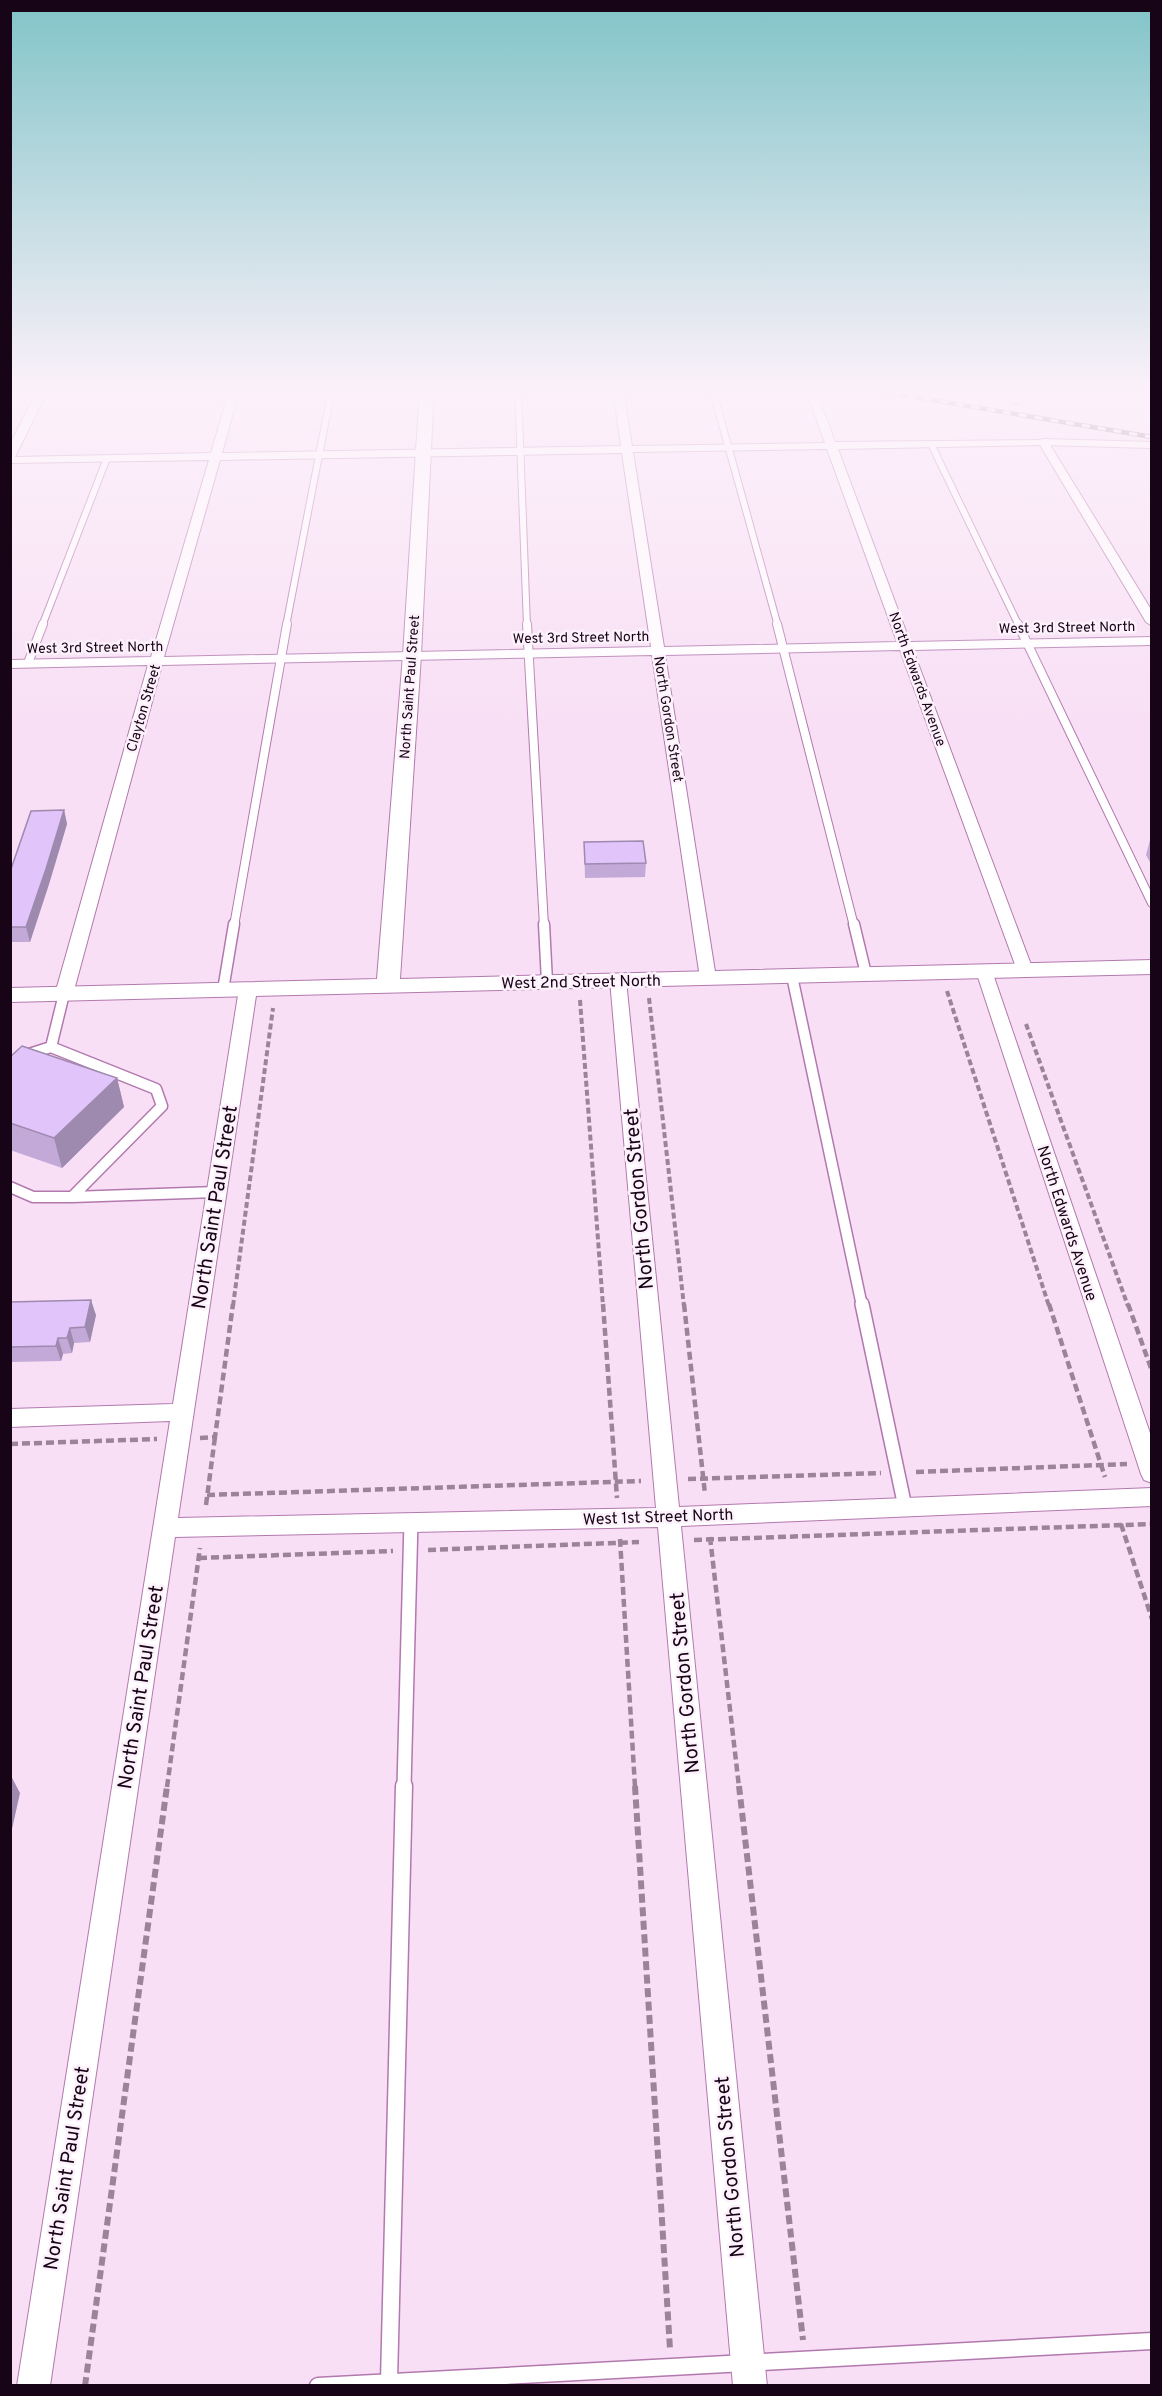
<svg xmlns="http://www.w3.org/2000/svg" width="1162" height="2396" viewBox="0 0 1162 2396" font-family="Overpass,sans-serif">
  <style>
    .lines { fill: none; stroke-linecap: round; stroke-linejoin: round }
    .service-far4-casing { stroke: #b279ae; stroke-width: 8 }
    .service-far3-casing { stroke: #b279ae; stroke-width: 10 }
    .service-far2-casing { stroke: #b279ae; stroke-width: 13 }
    .service-far1-casing { stroke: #b279ae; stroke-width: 16 }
    .service-casing { stroke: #b279ae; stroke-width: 19 }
    .minor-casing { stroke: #b279ae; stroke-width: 2 }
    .tertiary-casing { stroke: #b279ae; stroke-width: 2 }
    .path-far2 { stroke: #9b8499; stroke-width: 4; stroke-dasharray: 6 3; stroke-linecap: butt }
    .path-far1 { stroke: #9b8499; stroke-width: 4.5; stroke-dasharray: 8 4; stroke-linecap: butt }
    .path { stroke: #9b8499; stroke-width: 6; stroke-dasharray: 9 4.5; stroke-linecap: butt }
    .service-far4 { stroke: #fff; stroke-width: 6 }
    .service-far3 { stroke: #fff; stroke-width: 8 }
    .service-far2 { stroke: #fff; stroke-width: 10 }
    .service-far1 { stroke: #fff; stroke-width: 13 }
    .service { stroke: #fff; stroke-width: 16 }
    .minor { fill: #fff; fill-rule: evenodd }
    .tertiary { fill: #fff; fill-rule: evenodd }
    .rail-casing { stroke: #5d495c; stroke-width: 4.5 }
    .rail { stroke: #fdf1fc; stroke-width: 3; stroke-dasharray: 8; stroke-linecap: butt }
    .wall { fill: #c2a9d7 }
    .shaded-wall { fill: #9e89af }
    .building { fill: #e1c4fa; stroke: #9e89af; stroke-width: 1.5 }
    .labels { text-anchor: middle; stroke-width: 5; stroke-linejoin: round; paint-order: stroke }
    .far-street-label { font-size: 14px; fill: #170416; stroke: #fdf1fc }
    .street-label { font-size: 16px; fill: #170416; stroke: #fdf1fc }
    .near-street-label { font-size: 20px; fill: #170416; stroke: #fdf1fc }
  </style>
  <rect width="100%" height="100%" fill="#f8dff5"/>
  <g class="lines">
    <defs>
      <path id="service-far4" d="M518,388L527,626
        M712,388L778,626
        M1043,442L1152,445
        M931,444L1019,626
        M42,626L107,458
        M286,626L332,388"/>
      <path id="service-far3" d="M527,624L544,926
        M777,624L854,926
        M1018,624L1152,903
        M28,663L43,624
        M234,926L287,624"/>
      <path id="service-far2" d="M544,924L547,982
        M854,924L866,974
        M792,976L862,1306
        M223,990L234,924
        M51,1047L64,994
        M10,1069L26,1055L51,1047L156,1089L162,1106L72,1197H33L10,1187
        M72,1197L216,1192"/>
      <path id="service-far1" d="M862,1304L905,1507
        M404,1787L411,1521"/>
      <path id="service" d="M389,2381L404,1786
        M318,2386L1152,2341"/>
      <path id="minor" d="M39,388H49L15,457L211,453L230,388H240L222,453L621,446L613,388H623L632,446L825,443L805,388H815L835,442L1047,440L1152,611V626L1146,622L1040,445L838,449L910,642L1152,637V645L913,650L1033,970L1025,975L1017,970L900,650L665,655L716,978L708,983L700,978L652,655L162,665L73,994L64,999L58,998L55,994L148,665L10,668V660L151,657L209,460L10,463V444ZM827,449L897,642L664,647L633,452ZM622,453L651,647L164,657L220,460Z
        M1004,388H1014L1021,401L1020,403H1012Z
        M984,966L992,971L1152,1439V1483L1144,1480L1141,1474L976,971Z
        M618,975L626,980L679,1507L1152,1488V1506L681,1526L767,2386H733L658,1527L175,1537L50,2386H17L170,1421L10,1427V1409L173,1404L239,989L248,984L257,989L178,1518L656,1508L610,980Z"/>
      <path id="tertiary" d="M420,388H434L421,655L400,979L1152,960V974L10,1002V988L377,979L403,655Z"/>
    </defs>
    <use href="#service-far4" class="service-far4-casing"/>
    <use href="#service-far3" class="service-far3-casing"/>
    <use href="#service-far2" class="service-far2-casing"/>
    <use href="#service-far1" class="service-far1-casing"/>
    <use href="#service" class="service-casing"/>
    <use href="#minor" class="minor-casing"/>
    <use href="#tertiary" class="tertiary-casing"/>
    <path class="path-far2" d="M947,991L1049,1306
      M649,998L684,1306
      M580,1000L603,1306
      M1026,1024L1128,1306
      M233,1306L273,1008"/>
    <path class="path-far1" d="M603,1304L617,1498
      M684,1304L705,1494
      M1049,1304L1105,1477
      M1128,1304L1152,1371
      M200,1438L215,1437L233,1304
      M10,1444L157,1439
      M916,1472L1127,1464
      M688,1479L881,1473
      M207,1495L641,1481
      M206,1505L215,1437
      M1121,1524L1152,1619
      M710,1537L739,1787
      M620,1539L635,1787
      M694,1540L1152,1524
      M428,1550L639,1542
      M199,1558L393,1551
      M167,1787L200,1548"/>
    <path class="path" d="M635,1786L670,2349
      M739,1786L803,2340
      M85,2386L167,1786"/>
    <use href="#service-far4" class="service-far4"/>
    <use href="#service-far3" class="service-far3"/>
    <use href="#service-far2" class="service-far2"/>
    <use href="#service-far1" class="service-far1"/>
    <use href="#service" class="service"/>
    <use href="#minor" class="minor"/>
    <use href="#tertiary" class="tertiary"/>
    <defs>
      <path id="rail" d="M861,388L1152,437"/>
    </defs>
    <use href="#rail" class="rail-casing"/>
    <use href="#rail" class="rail"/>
  </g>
  <path class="wall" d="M64,810L67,824L49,884L30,942H10V872Z
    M1150,840H1152V866L1146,855Z
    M584,842L646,863L645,877L585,878Z
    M10,1057L117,1078L124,1107L62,1168L10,1150Z
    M10,1302L96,1315L90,1342L74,1343L72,1353L63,1354L61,1361L10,1362Z"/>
  <path class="shaded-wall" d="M64,810L67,824L49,884L30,942L26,927Z
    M117,1078L124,1107L62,1168L54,1138Z
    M91,1300L96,1315L90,1342L85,1327Z
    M70,1328L74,1343L72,1353L67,1338Z
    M58,1338L63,1354L61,1361L56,1346Z
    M10,1774L20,1793L10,1838Z"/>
  <path class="building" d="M64,810L46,869L26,927H10V872L31,811Z
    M643,841L646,863L585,864L584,842Z
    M22,1046L117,1078L54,1138L10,1123V1057Z
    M91,1300L85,1327L70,1328L67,1338H58L56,1346L10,1347V1302Z"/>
  <linearGradient id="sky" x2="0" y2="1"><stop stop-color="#81c4c8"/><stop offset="0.54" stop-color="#fcf1fa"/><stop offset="1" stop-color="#fcf1fa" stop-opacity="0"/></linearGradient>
  <rect width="1162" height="724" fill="url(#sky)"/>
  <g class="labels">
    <g class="far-street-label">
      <text transform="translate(1067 627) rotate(-1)" y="5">West 3rd Street North</text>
      <text transform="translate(581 637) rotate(-1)" y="5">West 3rd Street North</text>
      <text transform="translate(95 647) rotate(-1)" y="5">West 3rd Street North</text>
      <text transform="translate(918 679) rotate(70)" y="5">North Edwards Avenue</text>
      <text transform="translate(409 687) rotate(-86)" y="5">North Saint Paul Street</text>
      <text transform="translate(143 708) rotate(-74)" y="5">Clayton Street</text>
      <text transform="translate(669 719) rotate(81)" y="5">North Gordon Street</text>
    </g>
    <g class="street-label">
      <text transform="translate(581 981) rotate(-1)" y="6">West 2nd Street North</text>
      <text transform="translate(1068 1223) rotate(72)" y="6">North Edwards Avenue</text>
      <text transform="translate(658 1516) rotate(-2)" y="6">West 1st Street North</text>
    </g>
    <g class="near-street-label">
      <text transform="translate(638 1199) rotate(-95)" y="7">North Gordon Street</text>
      <text transform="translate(214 1207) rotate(-81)" y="7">North Saint Paul Street</text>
      <text transform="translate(684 1683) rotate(-95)" y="7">North Gordon Street</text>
      <text transform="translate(140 1687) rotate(-81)" y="7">North Saint Paul Street</text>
      <text transform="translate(729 2167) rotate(-95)" y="7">North Gordon Street</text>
      <text transform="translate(66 2168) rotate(-81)" y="7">North Saint Paul Street</text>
    </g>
  </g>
  <rect width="1162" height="2396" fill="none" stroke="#170416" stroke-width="24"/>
</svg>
